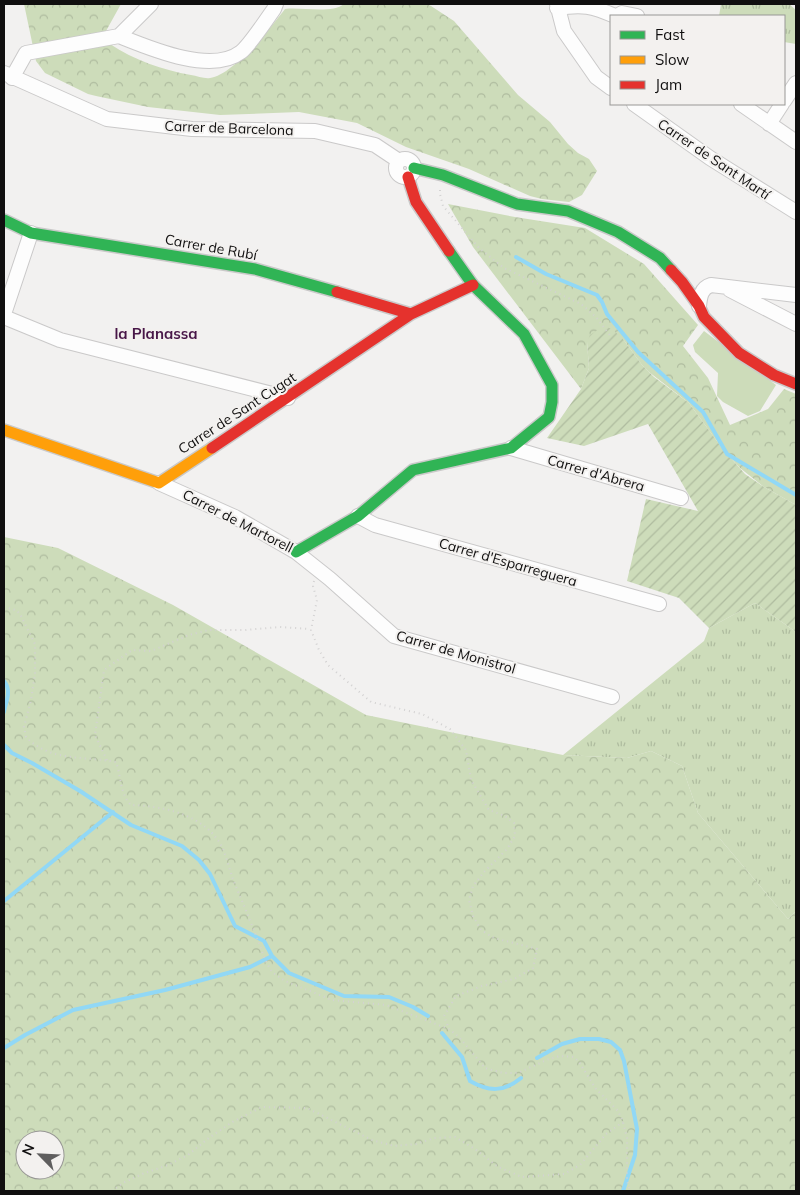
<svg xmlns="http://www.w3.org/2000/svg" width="800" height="1195" viewBox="0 0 800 1195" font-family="Mulish,sans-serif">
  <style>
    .grass { fill: url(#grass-tufts) }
    .forest { fill: url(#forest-crowns); fill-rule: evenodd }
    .park { fill: #cddcba }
    .garden { fill: url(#garden-furrows) }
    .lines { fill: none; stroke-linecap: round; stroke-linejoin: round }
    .stream { stroke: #91d8f6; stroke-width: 4 }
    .street-casing { stroke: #cac9c9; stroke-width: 16 }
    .fast-casing { stroke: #cac9c9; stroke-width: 14 }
    .slow-casing { stroke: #cac9c9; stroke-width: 14 }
    .jam-casing { stroke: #cac9c9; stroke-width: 14 }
    .path { stroke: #d3d2d2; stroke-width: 2; stroke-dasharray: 1 4; stroke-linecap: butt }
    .street { stroke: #fdfdfd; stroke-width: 14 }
    .fast { stroke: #30b455; stroke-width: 11 }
    .slow { stroke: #ff9f0a; stroke-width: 11 }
    .jam { stroke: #e5322d; stroke-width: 11 }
    .labels { text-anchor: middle; stroke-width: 4; stroke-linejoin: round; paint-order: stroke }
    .street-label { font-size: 14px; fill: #100f0f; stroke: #f3f1ef }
    .neighbourhood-label { font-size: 15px; font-weight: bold; fill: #481748; stroke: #f3f1ef }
  </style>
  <defs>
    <pattern id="grass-tufts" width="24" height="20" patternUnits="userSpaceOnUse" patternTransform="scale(1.25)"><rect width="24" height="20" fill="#cddcba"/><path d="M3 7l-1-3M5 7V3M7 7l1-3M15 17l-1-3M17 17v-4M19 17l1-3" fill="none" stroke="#afbc9f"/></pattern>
    <pattern id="forest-crowns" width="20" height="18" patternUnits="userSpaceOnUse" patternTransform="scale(1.25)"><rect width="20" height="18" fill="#cddcba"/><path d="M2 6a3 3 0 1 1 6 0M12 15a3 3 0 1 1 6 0" fill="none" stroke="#afbc9f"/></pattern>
    <pattern id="garden-furrows" width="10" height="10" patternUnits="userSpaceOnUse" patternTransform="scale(1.25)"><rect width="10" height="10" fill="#cddcba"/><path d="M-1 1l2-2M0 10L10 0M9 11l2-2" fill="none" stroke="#afbc9f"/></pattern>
  </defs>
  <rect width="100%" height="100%" fill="#f2f1f0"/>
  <path class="grass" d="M721,4H789L796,10V44L784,42V16H719Z
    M755,603L796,632V911L788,919L698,813L682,766L651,751L627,758L563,755L704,641L709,628Z"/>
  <path class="forest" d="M24,4H121L106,31L110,44C134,60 163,70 191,75C197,76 205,79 210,78C233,75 271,27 285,9C302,7 332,14 344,4H427L431,6L454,21L518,95L550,122L568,144L578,153L589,159L597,171L582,195L569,202L542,199L530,196L469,169L406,147L357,123L299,112L220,115L148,107L96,96L88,94L45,73L36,61Z
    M448,204L515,217L585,228L644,264L698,325L683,346L708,378L730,425L768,409L784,389L796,394V505L764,487L740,468L722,448L689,403L649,372L642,365L623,339L587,342L589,368L581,389L473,247Z
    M4,537L58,548L173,605L366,715L563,755L627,758L651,751L682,766L698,813L788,919L796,911V1191H4ZM25,1140H55V1170H25Z"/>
  <path class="park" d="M704,331L776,385L760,411L748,416L723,402L717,396L718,373L695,352L693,345Z"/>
  <path class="garden" d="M604,326L612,329L623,339L642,365L654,377L689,403L722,448L745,474L764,487L796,505V632L755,603L709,628L679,598L627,581L646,499L698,511L648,424L584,446L547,438L581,389L589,368L587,342L590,335Z"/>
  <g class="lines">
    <path class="stream" d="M516,257L546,274L597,295L602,302L607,314L638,352L703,412L727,454L796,495
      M4,681C12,691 6,701 4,712
      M4,745L12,753L32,763L80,791L131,825L182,846L199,860L210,874L235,926L264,941L272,956L289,973L344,996L389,997L413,1007L428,1016
      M4,901L113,812
      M442,1033L462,1057L470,1081C489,1092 504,1092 521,1078
      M4,1048L25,1035L73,1010L165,990L250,967L272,956
      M537,1058L562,1044L580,1039H599L611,1042L620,1050L624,1061L637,1129L635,1155L623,1191"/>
    <defs>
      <path id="street" d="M557,4L564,31L596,77L611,88
        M557,8C583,4 592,6 615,16
        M617,16L622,13L637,16
        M119,36C149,48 211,75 241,52C249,46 267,19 274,9L276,4
        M4,73L107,119L192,129L315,131L375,145L399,161
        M12,78L26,53L119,36L151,4
        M784,101L796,83
        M634,104L710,158L796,212
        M741,104L796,142
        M769,124L782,104
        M396 168a9 9 0 1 1 18 0a9 9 0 1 1-18 0Z
        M730,290L796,324
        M699,306C700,297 701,288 711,285L796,295
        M4,314L31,233
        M4,317L60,340L288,398
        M511,448L681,498
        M159,483L235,517L296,552L330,579L394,636L612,697
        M358,516L375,525L659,604"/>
      <path id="fast" d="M414,168L443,175L517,204L568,211L618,232L660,258L671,270
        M4,220L31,233L255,269L337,292
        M296,552L358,516L413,470L511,448L549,417L552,402V385L524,334L473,285L449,251"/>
      <path id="slow" d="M4,430L159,483L212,448"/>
      <path id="jam" d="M408,177L416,202L449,251
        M671,270L682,282L699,306L704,317L739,353L774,375L796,384
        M337,292L411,314
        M212,448L411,314L473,285"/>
    </defs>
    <use href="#street" class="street-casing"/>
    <use href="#fast" class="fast-casing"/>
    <use href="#slow" class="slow-casing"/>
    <use href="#jam" class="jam-casing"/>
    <path class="path" d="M440,190V194L443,206L479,248L504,268L581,304L596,317L612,338
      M314,581L313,586L317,600L311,630L319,650L328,665L371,702L422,714L450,729L466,750L471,780L489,810L505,816L514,823L515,836L507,849L484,872L473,886L469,900L473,916L481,930L494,938L537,949L533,968L514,979L482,986L456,996L444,1016L449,1029
      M4,607L16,610L20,614L35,644V674L31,700L24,727L26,737C50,762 85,756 116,762C121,776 120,794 131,805C164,806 207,815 223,849C227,859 230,871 234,882C245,908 256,934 265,960L272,972L285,981L332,1000L386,1005L449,1029L459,1037L485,1068L503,1073H518L549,1059L560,1056L574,1057L579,1062L596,1089L618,1111L623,1122L627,1138V1181L630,1191
      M107,760L95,735L104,670L132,650L151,651L189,635L208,630H245L280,627L310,629
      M112,1191L123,1183L142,1174L168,1165L188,1155L210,1137L234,1121L262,1107L307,1108L372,1140L394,1146L416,1144L434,1138L455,1137L475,1149L498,1167L522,1177L564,1174L580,1165L606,1134L623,1122"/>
    <use href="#street" class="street"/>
    <use href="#fast" class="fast"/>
    <use href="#slow" class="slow"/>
    <use href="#jam" class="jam"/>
  </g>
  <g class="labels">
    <g class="street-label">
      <text transform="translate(229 128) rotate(2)" y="5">Carrer de Barcelona</text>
      <text transform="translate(714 159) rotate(34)" y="5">Carrer de Sant Martí</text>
      <text transform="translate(211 247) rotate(10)" y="5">Carrer de Rubí</text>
      <text transform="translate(237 413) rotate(-33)" y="5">Carrer de Sant Cugat</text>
      <text transform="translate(596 473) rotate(16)" y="5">Carrer d'Abrera</text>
      <text transform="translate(238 521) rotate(27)" y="5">Carrer de Martorell</text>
      <text transform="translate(508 562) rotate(16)" y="5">Carrer d'Esparreguera</text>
      <text transform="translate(456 652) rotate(16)" y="5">Carrer de Monistrol</text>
    </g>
    <g class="neighbourhood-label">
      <text x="156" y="339">la Planassa</text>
    </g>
  </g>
  <rect width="800" height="1195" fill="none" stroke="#100f0f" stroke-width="10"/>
  <rect x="610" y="15" width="175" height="90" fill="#f3f1ef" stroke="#989795"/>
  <rect x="620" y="31" width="25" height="8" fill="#30b455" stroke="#989795"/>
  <text x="655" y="40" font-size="15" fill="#100f0f">Fast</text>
  <rect x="620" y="56" width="25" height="8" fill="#ff9f0a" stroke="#989795"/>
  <text x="655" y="65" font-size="15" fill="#100f0f">Slow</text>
  <rect x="620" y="81" width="25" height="8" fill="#e5322d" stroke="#989795"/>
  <text x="655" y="90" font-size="15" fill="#100f0f">Jam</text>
  <g transform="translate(40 1155) rotate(294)"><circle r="24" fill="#f3f1ef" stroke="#989795"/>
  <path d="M0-4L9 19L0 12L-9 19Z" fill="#5f5e5e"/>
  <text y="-8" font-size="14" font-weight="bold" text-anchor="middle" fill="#100f0f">N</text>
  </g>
</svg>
